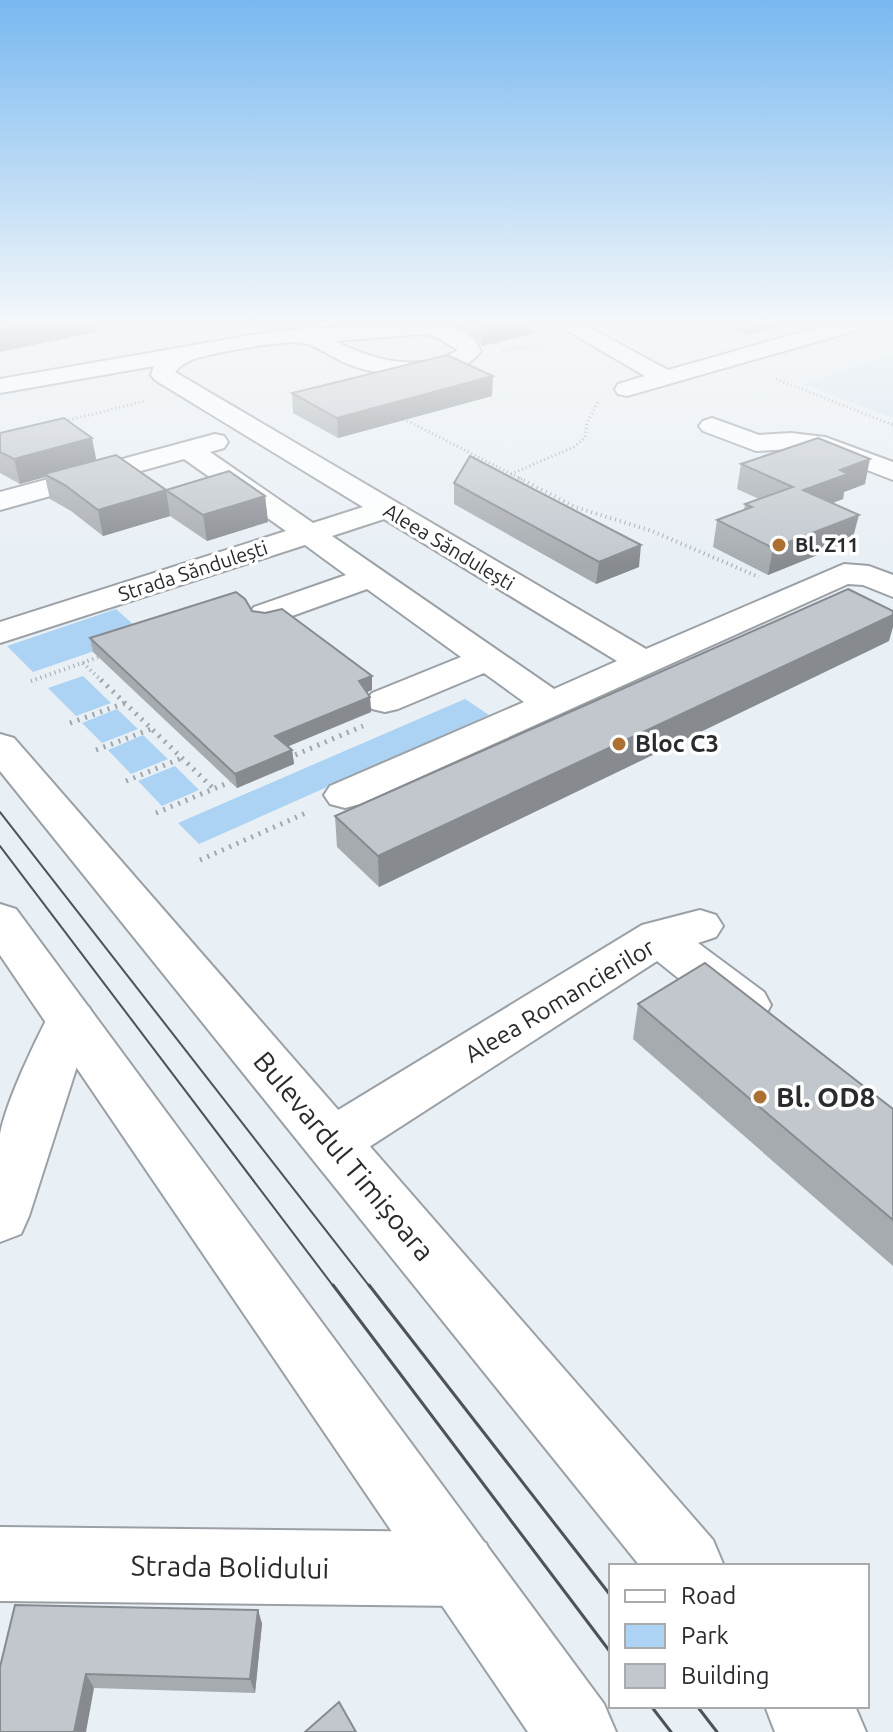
<svg xmlns="http://www.w3.org/2000/svg" width="893" height="1732" viewBox="0 0 893 1732" font-family="Ubuntu,sans-serif">
  <style>
    .built { fill: #d6e3ee }
    .green { fill: #acd3f3 }
    .lines { fill: none; stroke-linecap: round; stroke-linejoin: round }
    .minor-casing { stroke: #9aa0a5; stroke-width: 4 }
    .major-casing { stroke: #9aa0a5; stroke-width: 4 }
    .path-far2 { stroke: #a0a6aa; stroke-width: 3; stroke-dasharray: 1 3; stroke-linecap: butt }
    .path-far1 { stroke: #a0a6aa; stroke-width: 4; stroke-dasharray: 1 4; stroke-linecap: butt }
    .path { stroke: #a0a6aa; stroke-width: 5; stroke-dasharray: 2 6; stroke-linecap: butt }
    .minor { fill: #fff; fill-rule: evenodd }
    .major { fill: #fff; fill-rule: evenodd }
    .tram-far1 { stroke: #4f5256; stroke-width: 2 }
    .tram { stroke: #4f5256; stroke-width: 3 }
    .wall { fill: #a6abb0 }
    .shaded-wall { fill: #878b90 }
    .building { fill: #c1c7cd; stroke: #878b90; stroke-width: 2 }
    .poi-dot { fill: #ac7032; stroke: #fff; stroke-width: 3 }
    .labels { text-anchor: middle; stroke-width: 7; stroke-linejoin: round; paint-order: stroke }
    .far-poi-label { font-size: 20px; font-weight: bold; fill: #292b2e; stroke: #fff; text-anchor: start }
    .far-street-label { font-size: 20px; fill: #292b2e; stroke: #fff }
    .poi-label { font-size: 24px; font-weight: bold; fill: #292b2e; stroke: #fff; text-anchor: start }
    .street-label { font-size: 24px; fill: #292b2e; stroke: #fff }
    .near-poi-label { font-size: 28px; font-weight: bold; fill: #292b2e; stroke: #fff; text-anchor: start }
    .near-street-label { font-size: 28px; fill: #292b2e; stroke: #fff }
  </style>
  <rect width="100%" height="100%" fill="#e8eff5"/>
  <path class="built" d="M893,354V418L803,384Z"/>
  <path class="green" d="M116,609L144,634L33,672L7,646Z
    M83,676L111,703L76,716L48,688Z
    M465,699L489,715L199,844L178,823Z
    M117,709L138,729L102,743L82,723Z
    M143,735L168,759L131,774L108,750Z
    M175,766L199,790L162,806L138,781Z"/>
  <g class="lines">
    <defs>
      <path id="minor" d="M388,324C418,324 466,318 481,351C458,384 381,378 348,364C334,359 318,346 304,343C288,339 211,353 194,359C187,361 179,367 175,372L646,649L844,564L869,566L893,575V597L863,585L848,584L360,804L345,808L330,804L324,795L330,786L524,702L484,673L398,709L385,712L372,709L366,701L372,693L461,657L367,589L278,621L266,624L254,621L249,614L254,607L346,575L305,545L0,643V622L286,531L184,459L0,510V492L215,434L224,436L228,442L224,448L210,452L313,523L363,507L155,380L151,375L154,366L0,393V379L275,331ZM423,334L436,337L458,350C420,374 371,359 334,341ZM384,519L617,661L554,689L332,536Z
        M556,324H583L668,370L830,324H864L861,329L627,396L618,394L615,389L618,384L645,376Z
        M712,418L759,435L791,433L825,437L893,462V480L820,452L791,449L756,451L703,431L699,426L703,421Z
        M700,910L716,915L723,926L716,937L698,943L764,992L771,1005L764,1018L746,1023L728,1018L657,961L352,1158L332,1165L312,1158L304,1142L312,1126L642,925Z
        M71,1001L89,1007L96,1020L78,1063L29,1216L21,1234L0,1242C0,1211 0,1163 0,1134C7,1099 36,1039 53,1007Z
        M0,1527L460,1532L486,1543L497,1569L486,1595L460,1606L0,1601Z"/>
      <path id="major" d="M0,734L14,738L713,1540L724,1566H640L0,771Z
        M0,904L16,909L604,1704L616,1732H528L0,955Z
        M765,1706H855L866,1732H775Z"/>
    </defs>
    <use href="#minor" class="minor-casing"/>
    <use href="#major" class="major-casing"/>
    <path class="path-far2" d="M640,329L661,324
      M502,350L548,344
      M776,379L893,425
      M400,417L523,480
      M61,422L145,401
      M511,474L574,447L585,438L587,423L598,402"/>
    <path class="path-far1" d="M519,478L575,507L652,531L759,577
      M83,663L103,682
      M31,681L99,657"/>
    <path class="path" d="M101,680L214,789
      M70,723L125,703
      M96,750L151,729
      M288,758L363,726
      M126,781L182,758
      M156,813L230,782
      M200,860L308,812"/>
    <use href="#minor" class="minor"/>
    <use href="#major" class="major"/>
    <path class="tram-far1" d="M0,812L370,1287
      M0,846L334,1287"/>
    <path class="tram" d="M333,1285L611,1653
      M369,1285L611,1596
      M651,1706L671,1732
      M697,1706L717,1732"/>
  </g>
  <path class="wall" d="M446,324H534L533,334L482,346L466,330Z
    M717,324H786L748,335Z
    M292,393L492,396L338,438L293,413Z
    M0,433L97,460L166,490L265,496L268,522L207,541L170,516L103,536L71,511L50,499L45,477L20,484L0,473Z
    M741,464L865,484L844,492L843,499L832,503L852,541L768,575L713,547L717,520L744,510L745,504L759,499L737,489Z
    M454,483L639,567L596,584L454,504Z
    M252,611L372,676V690L366,692L370,697L371,712L288,746L292,750L294,764L237,788L93,652L90,638Z
    M889,641L379,887L337,847L335,816Z
    M638,1004L893,1109V1266L633,1039Z
    M258,1610L262,1624L255,1693L94,1688L0,1667Z"/>
  <path class="shaded-wall" d="M29,324H94L96,332L0,352V330Z
    M487,324H534L533,334L482,346V325Z
    M750,324H786L748,335Z
    M493,376L492,396L338,438L337,418Z
    M92,438L97,463L44,474L45,477L20,484L14,459Z
    M870,459L865,484L844,492L843,499L798,516L803,490L840,470Z
    M166,490L170,516L103,536L98,510Z
    M265,496L268,522L207,541L203,515Z
    M859,515L852,541L768,575L773,548Z
    M641,545L639,567L596,584L599,562Z
    M893,615V627L889,641L379,887L378,856Z
    M372,676V690L360,695L359,681Z
    M370,697L371,712L277,751L275,736Z
    M292,750L294,764L237,788L235,774Z
    M258,1610L262,1624L255,1693L250,1679Z
    M86,1674L94,1688L86,1732H74Z"/>
  <path class="building" d="M0,324H29L0,330Z
    M447,355L493,376L337,418L292,393Z
    M64,418L92,438L14,459L0,452V433Z
    M818,438L870,459L840,470L848,474L803,490L859,515L773,548L717,520L752,507L745,504L793,487L741,464Z
    M116,455L166,490L98,510L65,485L44,474Z
    M470,456L641,545L599,562L454,483Z
    M229,471L265,496L203,515L166,490Z
    M848,589L893,611V615L378,856L335,816Z
    M236,592L245,599L252,611L265,613L282,609L372,676L359,681L370,697L275,736L292,750L235,774L90,638Z
    M705,963L893,1109V1220L638,1004Z
    M15,1605L258,1610L250,1679L86,1674L74,1732H0V1667Z
    M339,1702L356,1732H305Z"/>
  <linearGradient id="sky" x2="0" y2="1"><stop stop-color="#78b8f0"/><stop offset="0.57" stop-color="#f5f8fa"/><stop offset="1" stop-color="#f5f8fa" stop-opacity="0"/></linearGradient>
  <rect width="893" height="566" fill="url(#sky)"/>
  <g class="poi-dot">
    <circle cx="779" cy="545" r="8"/>
    <circle cx="619" cy="744" r="8"/>
    <circle cx="760" cy="1097" r="8"/>
  </g>
  <g class="labels">
    <g class="far-poi-label">
      <text x="795" y="552">Bl. Z11</text>
    </g>
    <g class="far-street-label">
      <text transform="translate(449 547) rotate(31)" y="7">Aleea Săndulești</text>
      <text transform="translate(193 571) rotate(-18)" y="7">Strada Săndulești</text>
    </g>
    <g class="poi-label">
      <text x="635" y="752">Bloc C3</text>
    </g>
    <g class="street-label">
      <text transform="translate(560 1001) rotate(-31)" y="8">Aleea Romancierilor</text>
    </g>
    <g class="near-poi-label">
      <text x="776" y="1107">Bl. OD8</text>
    </g>
    <g class="near-street-label">
      <text transform="translate(344 1156) rotate(50)" y="10">Bulevardul Timișoara</text>
      <text transform="translate(230 1567) rotate(1)" y="10">Strada Bolidului</text>
    </g>
  </g>
  <rect x="609" y="1564" width="260" height="144" fill="#ffffff" stroke="#a9aaab" stroke-width="2"/>
  <rect x="625" y="1590" width="40" height="12" fill="#ffffff" stroke="#a9aaab" stroke-width="2"/>
  <text x="681" y="1604" font-size="24" fill="#292b2e">Road</text>
  <rect x="625" y="1624" width="40" height="24" fill="#acd3f3" stroke="#a9aaab" stroke-width="2"/>
  <text x="681" y="1644" font-size="24" fill="#292b2e">Park</text>
  <rect x="625" y="1664" width="40" height="24" fill="#c1c7cd" stroke="#a9aaab" stroke-width="2"/>
  <text x="681" y="1684" font-size="24" fill="#292b2e">Building</text>
</svg>
